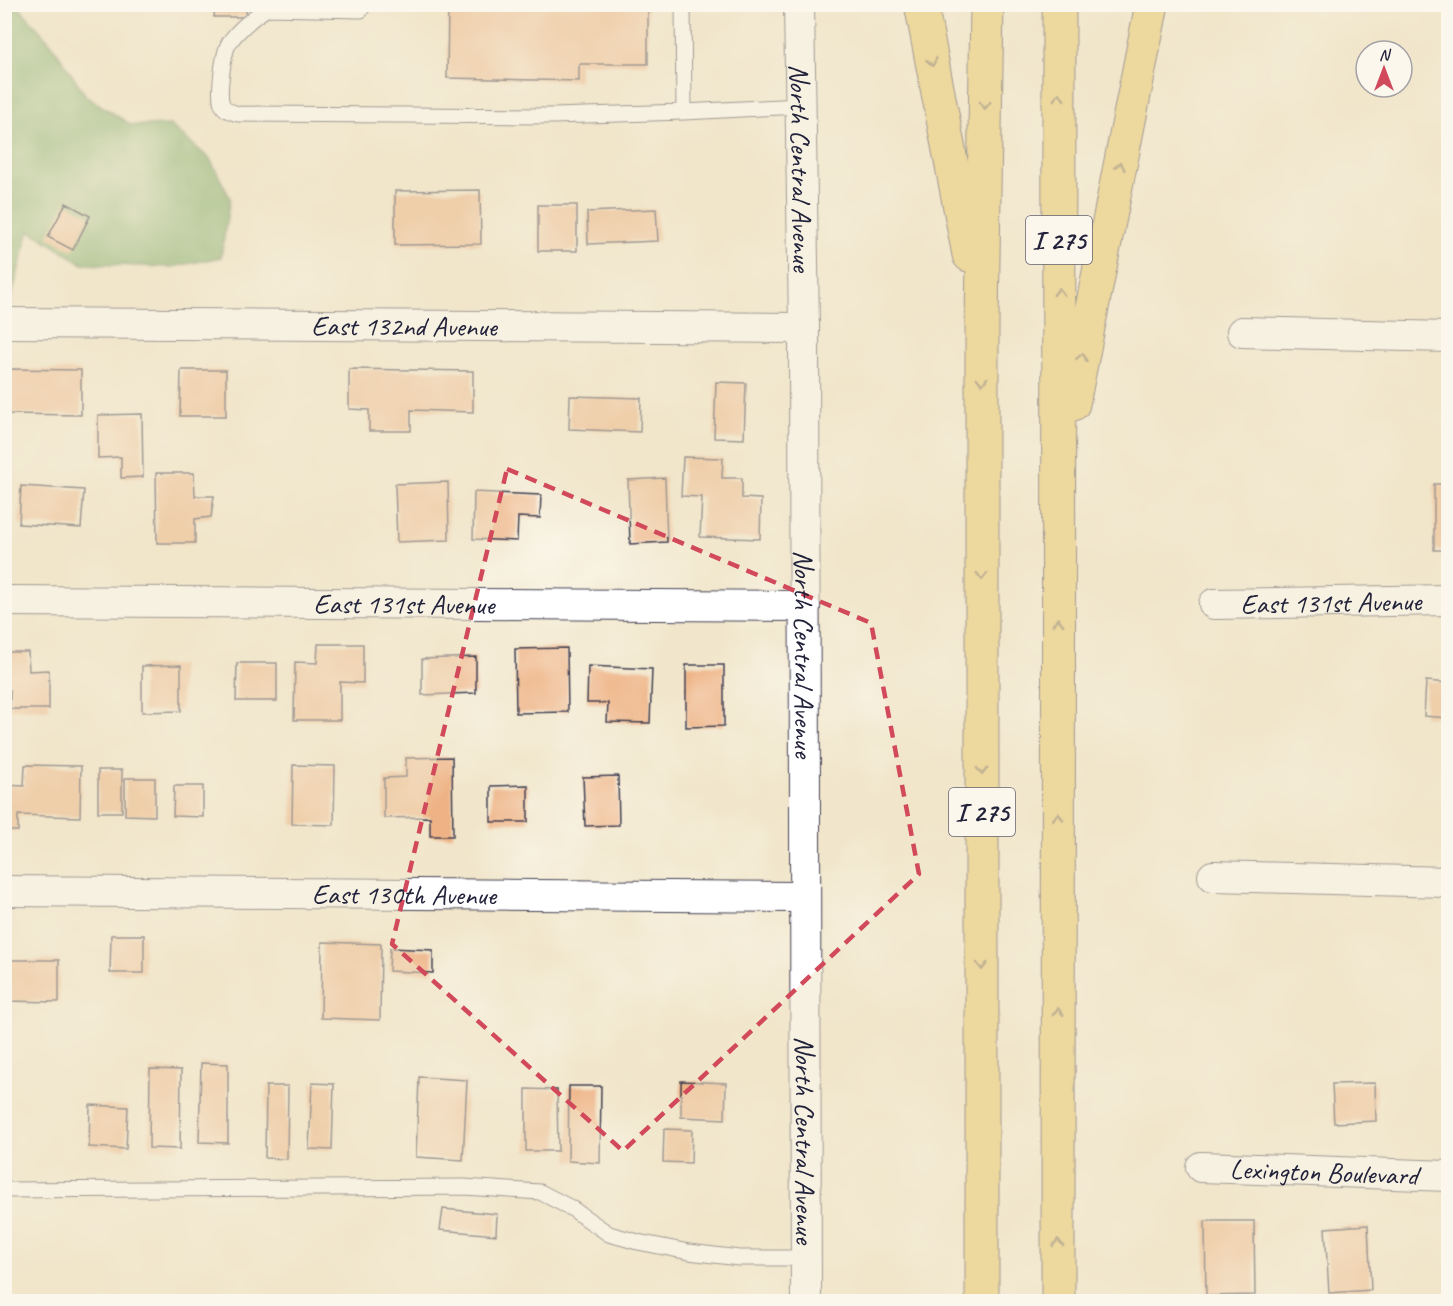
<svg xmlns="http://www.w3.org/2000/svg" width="1453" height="1306" viewBox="0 0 1453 1306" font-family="Caveat,sans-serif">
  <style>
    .forest { fill: #79ab66; stroke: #4e6650; stroke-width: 1.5 }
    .building { fill: #eeb284 }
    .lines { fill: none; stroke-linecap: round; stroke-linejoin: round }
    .service-casing { stroke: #413f51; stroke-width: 17 }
    .minor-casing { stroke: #413f51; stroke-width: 32 }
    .motorway-casing { stroke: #413f51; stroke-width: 35 }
    .service { stroke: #fff; stroke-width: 15 }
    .minor { stroke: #fff; stroke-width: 30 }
    .motorway { stroke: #e9c769; stroke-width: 33 }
    .oneway { stroke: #867452 }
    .marked { fill: none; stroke: #d1495b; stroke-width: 4.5; stroke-dasharray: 12 8; stroke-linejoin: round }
    .labels { text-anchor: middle; stroke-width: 4.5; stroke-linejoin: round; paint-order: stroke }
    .shield { fill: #fbf7ec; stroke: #636270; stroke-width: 1.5 }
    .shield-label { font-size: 27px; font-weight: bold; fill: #22223b }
    .street-label { font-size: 28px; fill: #22223b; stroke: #fbf7ec }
  </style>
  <rect width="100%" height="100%" fill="#fbf7ec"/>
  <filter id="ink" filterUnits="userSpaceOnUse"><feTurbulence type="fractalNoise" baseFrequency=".0167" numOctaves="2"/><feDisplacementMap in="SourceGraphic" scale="12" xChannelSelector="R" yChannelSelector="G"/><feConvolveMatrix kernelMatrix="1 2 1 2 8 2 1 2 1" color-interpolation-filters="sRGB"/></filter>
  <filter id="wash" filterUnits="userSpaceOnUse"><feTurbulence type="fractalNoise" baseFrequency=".008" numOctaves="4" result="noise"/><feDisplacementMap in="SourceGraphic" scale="24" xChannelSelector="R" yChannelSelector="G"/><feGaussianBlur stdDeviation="1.35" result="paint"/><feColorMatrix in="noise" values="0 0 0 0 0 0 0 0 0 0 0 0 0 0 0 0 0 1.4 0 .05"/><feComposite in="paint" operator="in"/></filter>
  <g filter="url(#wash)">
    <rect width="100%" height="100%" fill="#f1e6cb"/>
    <path class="forest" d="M16,4L51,43L86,96L131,125H170L210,159L230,198L221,257L172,267L83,264L29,230L9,307H5L4,5Z"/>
    <g id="blocks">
      <path class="building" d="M215,4H246V17H214Z
        M448,4H648V64H579V81L447,78Z
        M480,190L481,244L395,245V191Z
        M66,203L90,216L73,250L48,237Z
        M538,205H577V251H538Z
        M656,209L658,241L588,244L587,212Z
        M4,369L81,370V415L4,414Z
        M349,369L473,371V412L411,410V431H369V410L349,409Z
        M181,370H226V416H180Z
        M716,382L746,383L744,439L714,438Z
        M570,396L641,398L640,432L569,429Z
        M142,414L143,477L121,478V457L98,458V415Z
        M683,457L723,458L722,478H742V498L761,499L760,539L700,537L702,497L681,496Z
        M156,473H194L195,496H214L211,517L195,519V543H157Z
        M665,478L667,542L630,544L628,480Z
        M448,482L449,540L397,542L395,484Z
        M1434,484H1448V550H1434Z
        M21,486L84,490L81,528L19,524Z
        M474,492L541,495L540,518L518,517L517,541L473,539Z
        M318,644H363V683L340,682V720H294L295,662L317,663Z
        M567,648L568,712L516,713L515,649Z
        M4,652H28L29,671L49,670V709H10V690H4Z
        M476,657V693L422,695V659Z
        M237,663H277V701H236Z
        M181,665V711L142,712V666Z
        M686,665H724V726L686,727Z
        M588,666L652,669L650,723L607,722L608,703H587Z
        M1426,681L1448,683V718L1424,716Z
        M452,757L453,836H430V817L384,818V778L406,777V758Z
        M25,765L81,766L80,817L18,815V831H4V785L24,786Z
        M293,765L335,766L334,825L292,824Z
        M98,770H122V812H98Z
        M618,776L619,825L585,826L583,777Z
        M125,778H155V816L125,815Z
        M528,785V822H491V786Z
        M174,786H203V817L173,816Z
        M111,935H144V973H110Z
        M322,942L381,944L380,1020L321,1018Z
        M390,948L433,950V973L389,971Z
        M4,960H59V1002L4,1001Z
        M201,1063L228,1064V1143L199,1142Z
        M150,1069L181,1070L180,1149L149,1148Z
        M419,1077L467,1080L463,1160L416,1157Z
        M681,1081L726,1083L725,1119L681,1117Z
        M312,1083L334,1084L332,1150L309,1149Z
        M1375,1083L1376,1121L1334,1123L1332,1084Z
        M266,1086H288L287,1159L265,1158Z
        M569,1086H601L600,1163L568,1161Z
        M526,1089L557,1090L558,1151H526Z
        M90,1105L128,1107L126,1149L89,1147Z
        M664,1129L692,1130L691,1163L663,1162Z
        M443,1209L497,1214L496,1235L440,1230Z
        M1205,1221H1254L1255,1295L1206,1296Z
        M1368,1225L1371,1290L1329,1293L1325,1228Z
        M723,1297V1302H665V1299Z"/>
    </g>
  </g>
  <g filter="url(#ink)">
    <use href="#blocks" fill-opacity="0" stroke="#413f51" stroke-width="1.5"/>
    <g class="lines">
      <defs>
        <path id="service" d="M683,4L684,112L801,106
          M361,10L268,8C255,15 237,31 229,43C223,53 218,94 222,104C225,111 232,112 238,114L553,116L684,112
          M4,1190L464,1187L540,1192L571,1208L609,1234L638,1242L689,1252L739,1258H806"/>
        <g id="minor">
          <path id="s1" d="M799,4L804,328L806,1302"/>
          <path id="s2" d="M4,323L804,328"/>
          <path d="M1242,332L1448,337"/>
          <path id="s3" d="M4,601L805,606"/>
          <path id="s4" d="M1214,604L1448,600"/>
          <path d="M1213,876L1448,882"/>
          <path id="s5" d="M4,891L805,897"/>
          <path id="s6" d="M1201,1167L1448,1176"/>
        </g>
        <path id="motorway" d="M921,4L969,255
          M1073,404L1152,4
          M982,1302V322L987,4
          M1058,1302L1059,4"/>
      </defs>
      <use href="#service" class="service-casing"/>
      <use href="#minor" class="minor-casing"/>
      <use href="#motorway" class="motorway-casing"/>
      <use href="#service" class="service"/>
      <use href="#minor" class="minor"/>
      <use href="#motorway" class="motorway"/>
    </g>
    <defs><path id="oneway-chevron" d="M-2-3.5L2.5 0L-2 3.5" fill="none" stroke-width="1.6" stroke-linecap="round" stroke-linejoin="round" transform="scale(1.5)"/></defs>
    <g class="oneway">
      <use href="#oneway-chevron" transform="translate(932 62) rotate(79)"/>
      <use href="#oneway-chevron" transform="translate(1059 97) rotate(-90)"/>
      <use href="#oneway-chevron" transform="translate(985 105) rotate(91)"/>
      <use href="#oneway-chevron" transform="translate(1120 166) rotate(-79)"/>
      <use href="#oneway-chevron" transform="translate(1059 292) rotate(-90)"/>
      <use href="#oneway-chevron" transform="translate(1082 357) rotate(-79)"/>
      <use href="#oneway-chevron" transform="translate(982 381) rotate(90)"/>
      <use href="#oneway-chevron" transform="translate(982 576) rotate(90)"/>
      <use href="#oneway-chevron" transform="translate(1058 622) rotate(-90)"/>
      <use href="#oneway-chevron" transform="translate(982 771) rotate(90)"/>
      <use href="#oneway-chevron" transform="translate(1058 817) rotate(-90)"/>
      <use href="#oneway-chevron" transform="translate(982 966) rotate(90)"/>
      <use href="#oneway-chevron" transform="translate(1058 1012) rotate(-90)"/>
      <use href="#oneway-chevron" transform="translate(1058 1243) rotate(-90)"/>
    </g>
  </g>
  <path d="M0 0H1453V1306H0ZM507,469L871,623L919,874L623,1151L392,944Z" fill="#f1e6cb" fill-opacity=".55" fill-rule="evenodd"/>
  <path class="marked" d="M507,469L871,623L919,874L623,1151L392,944Z"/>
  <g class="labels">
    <g class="shield">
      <rect x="1026" y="216" width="66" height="48" rx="4.5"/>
      <rect x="949" y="788" width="66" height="48" rx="4.5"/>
    </g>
    <g class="shield-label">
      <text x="1059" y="249">I 275</text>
      <text x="982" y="821">I 275</text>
    </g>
    <g class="street-label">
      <text dy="10" stroke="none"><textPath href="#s1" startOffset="164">North Central Avenue</textPath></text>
      <text dy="10" stroke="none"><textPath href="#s2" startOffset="400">East 132nd Avenue</textPath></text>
      <text dy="10" stroke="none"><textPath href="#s4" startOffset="117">East 131st Avenue</textPath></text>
      <text dy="10" stroke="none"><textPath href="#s3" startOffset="400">East 131st Avenue</textPath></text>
      <text dy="10" stroke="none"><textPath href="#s1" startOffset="650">North Central Avenue</textPath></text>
      <text dy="10" stroke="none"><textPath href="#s5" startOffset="400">East 130th Avenue</textPath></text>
      <text dy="10" stroke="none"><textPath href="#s1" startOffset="1136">North Central Avenue</textPath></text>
      <text dy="10" stroke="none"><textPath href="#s6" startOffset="123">Lexington Boulevard</textPath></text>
    </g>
  </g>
  <rect width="1453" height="1306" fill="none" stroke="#fbf7ec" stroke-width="24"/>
  <g transform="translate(1384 69)"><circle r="28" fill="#fbf7ec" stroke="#a4a2a5" stroke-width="1.5"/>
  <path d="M0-4.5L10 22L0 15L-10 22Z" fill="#d1495b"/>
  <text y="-9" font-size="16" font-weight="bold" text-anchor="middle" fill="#22223b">N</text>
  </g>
</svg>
